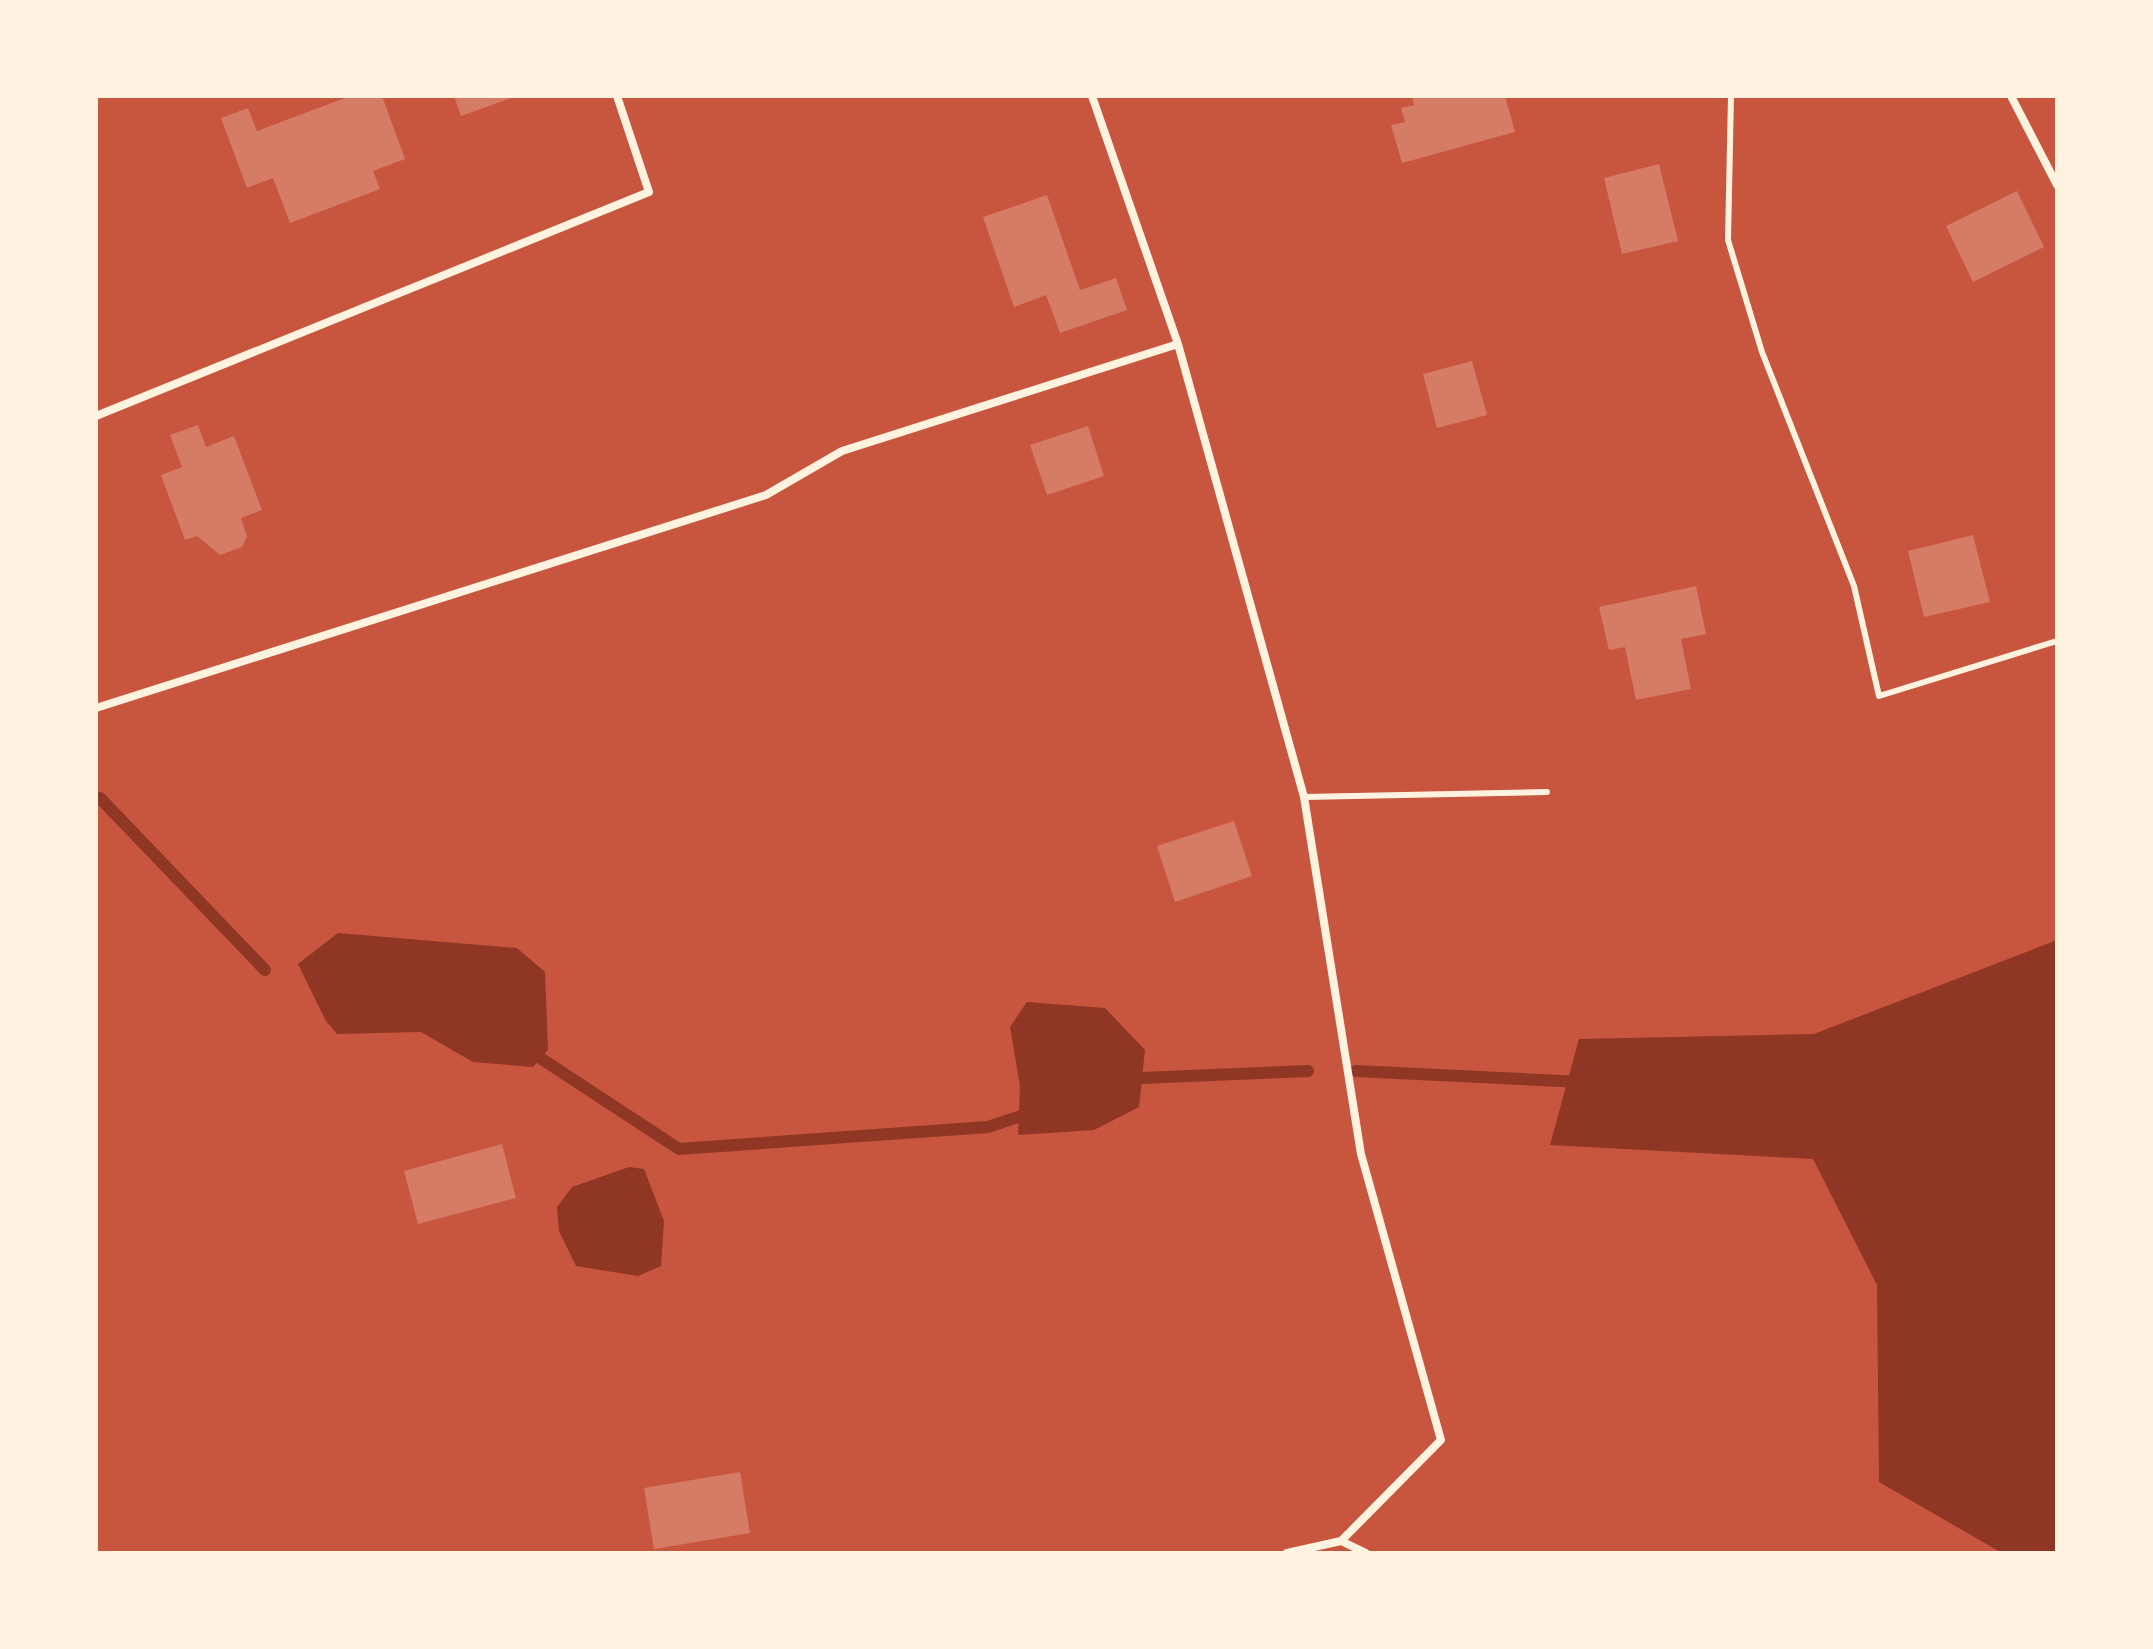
<svg xmlns="http://www.w3.org/2000/svg" width="2153" height="1649" viewBox="0 0 2153 1649" font-family="'PT Sans Narrow',sans-serif">
  <style>
    .water { fill: #8f3625 }
    .lines { fill: none; stroke-linecap: round; stroke-linejoin: round }
    .stream { stroke: #8f3625; stroke-width: 12 }
    .building { fill: #d67c66 }
    .service { stroke: #fff3e0; stroke-width: 6 }
    .minor { stroke: #fff3e0; stroke-width: 8 }
  </style>
  <rect width="100%" height="100%" fill="#c8553d"/>
  <path class="water" d="M338,933L517,948L545,972L548,1050L533,1067L473,1062L421,1032L337,1034L326,1021L298,964Z
    M2057,940V1553H2002L1879,1482L1877,1285L1813,1159L1550,1145L1579,1039L1814,1034Z
    M1027,1002L1105,1008L1145,1050L1139,1107L1094,1130L1018,1135L1020,1086L1010,1027Z
    M629,1167L644,1169L664,1221L661,1266L638,1276L576,1266L559,1231L557,1207L572,1187Z"/>
  <g class="lines">
    <path class="stream" d="M100,798L265,970
      M528,1050L679,1149L988,1127L1033,1112
      M1356,1071L1581,1082
      M1127,1083L1142,1078L1308,1071"/>
  </g>
  <path class="building" d="M350,96H382L405,159L373,171L380,189L290,223L273,178L247,188L221,118L248,108L257,131Z
    M454,96H517L461,116Z
    M1412,96H1505L1515,132L1402,163L1391,125L1405,122L1401,108L1414,105Z
    M1659,164L1678,241L1622,254L1604,178Z
    M2017,191L2044,247L1973,282L1946,226Z
    M1047,195L1080,290L1116,278L1127,310L1060,333L1046,295L1014,307L983,217Z
    M1472,361L1487,415L1437,428L1423,374Z
    M198,425L206,447L234,436L262,510L241,518L247,536L242,547L220,555L197,536L185,540L161,475L182,467L170,435Z
    M1088,426L1104,476L1047,495L1030,445Z
    M1973,535L1990,602L1924,617L1908,551Z
    M1696,586L1706,634L1681,639L1691,689L1636,700L1625,647L1609,650L1599,607Z
    M1234,821L1252,876L1175,902L1157,846Z
    M502,1144L516,1198L418,1224L404,1171Z
    M740,1472L750,1533L654,1549L644,1488Z"/>
  <g class="lines">
    <path class="service" d="M1731,96L1728,240L1762,352L1854,586L1879,696L2057,641
      M1304,797L1547,792"/>
    <path class="minor" d="M1092,96L1178,344L1304,797L1361,1154L1441,1440L1341,1541L1366,1553
      M2011,96L2057,185
      M96,416L649,192L617,96
      M96,708L766,495L842,451L1178,344
      M1287,1553L1341,1541"/>
  </g>
  <rect width="2153" height="1649" fill="none" stroke="#fff3e0" stroke-width="196"/>
</svg>
